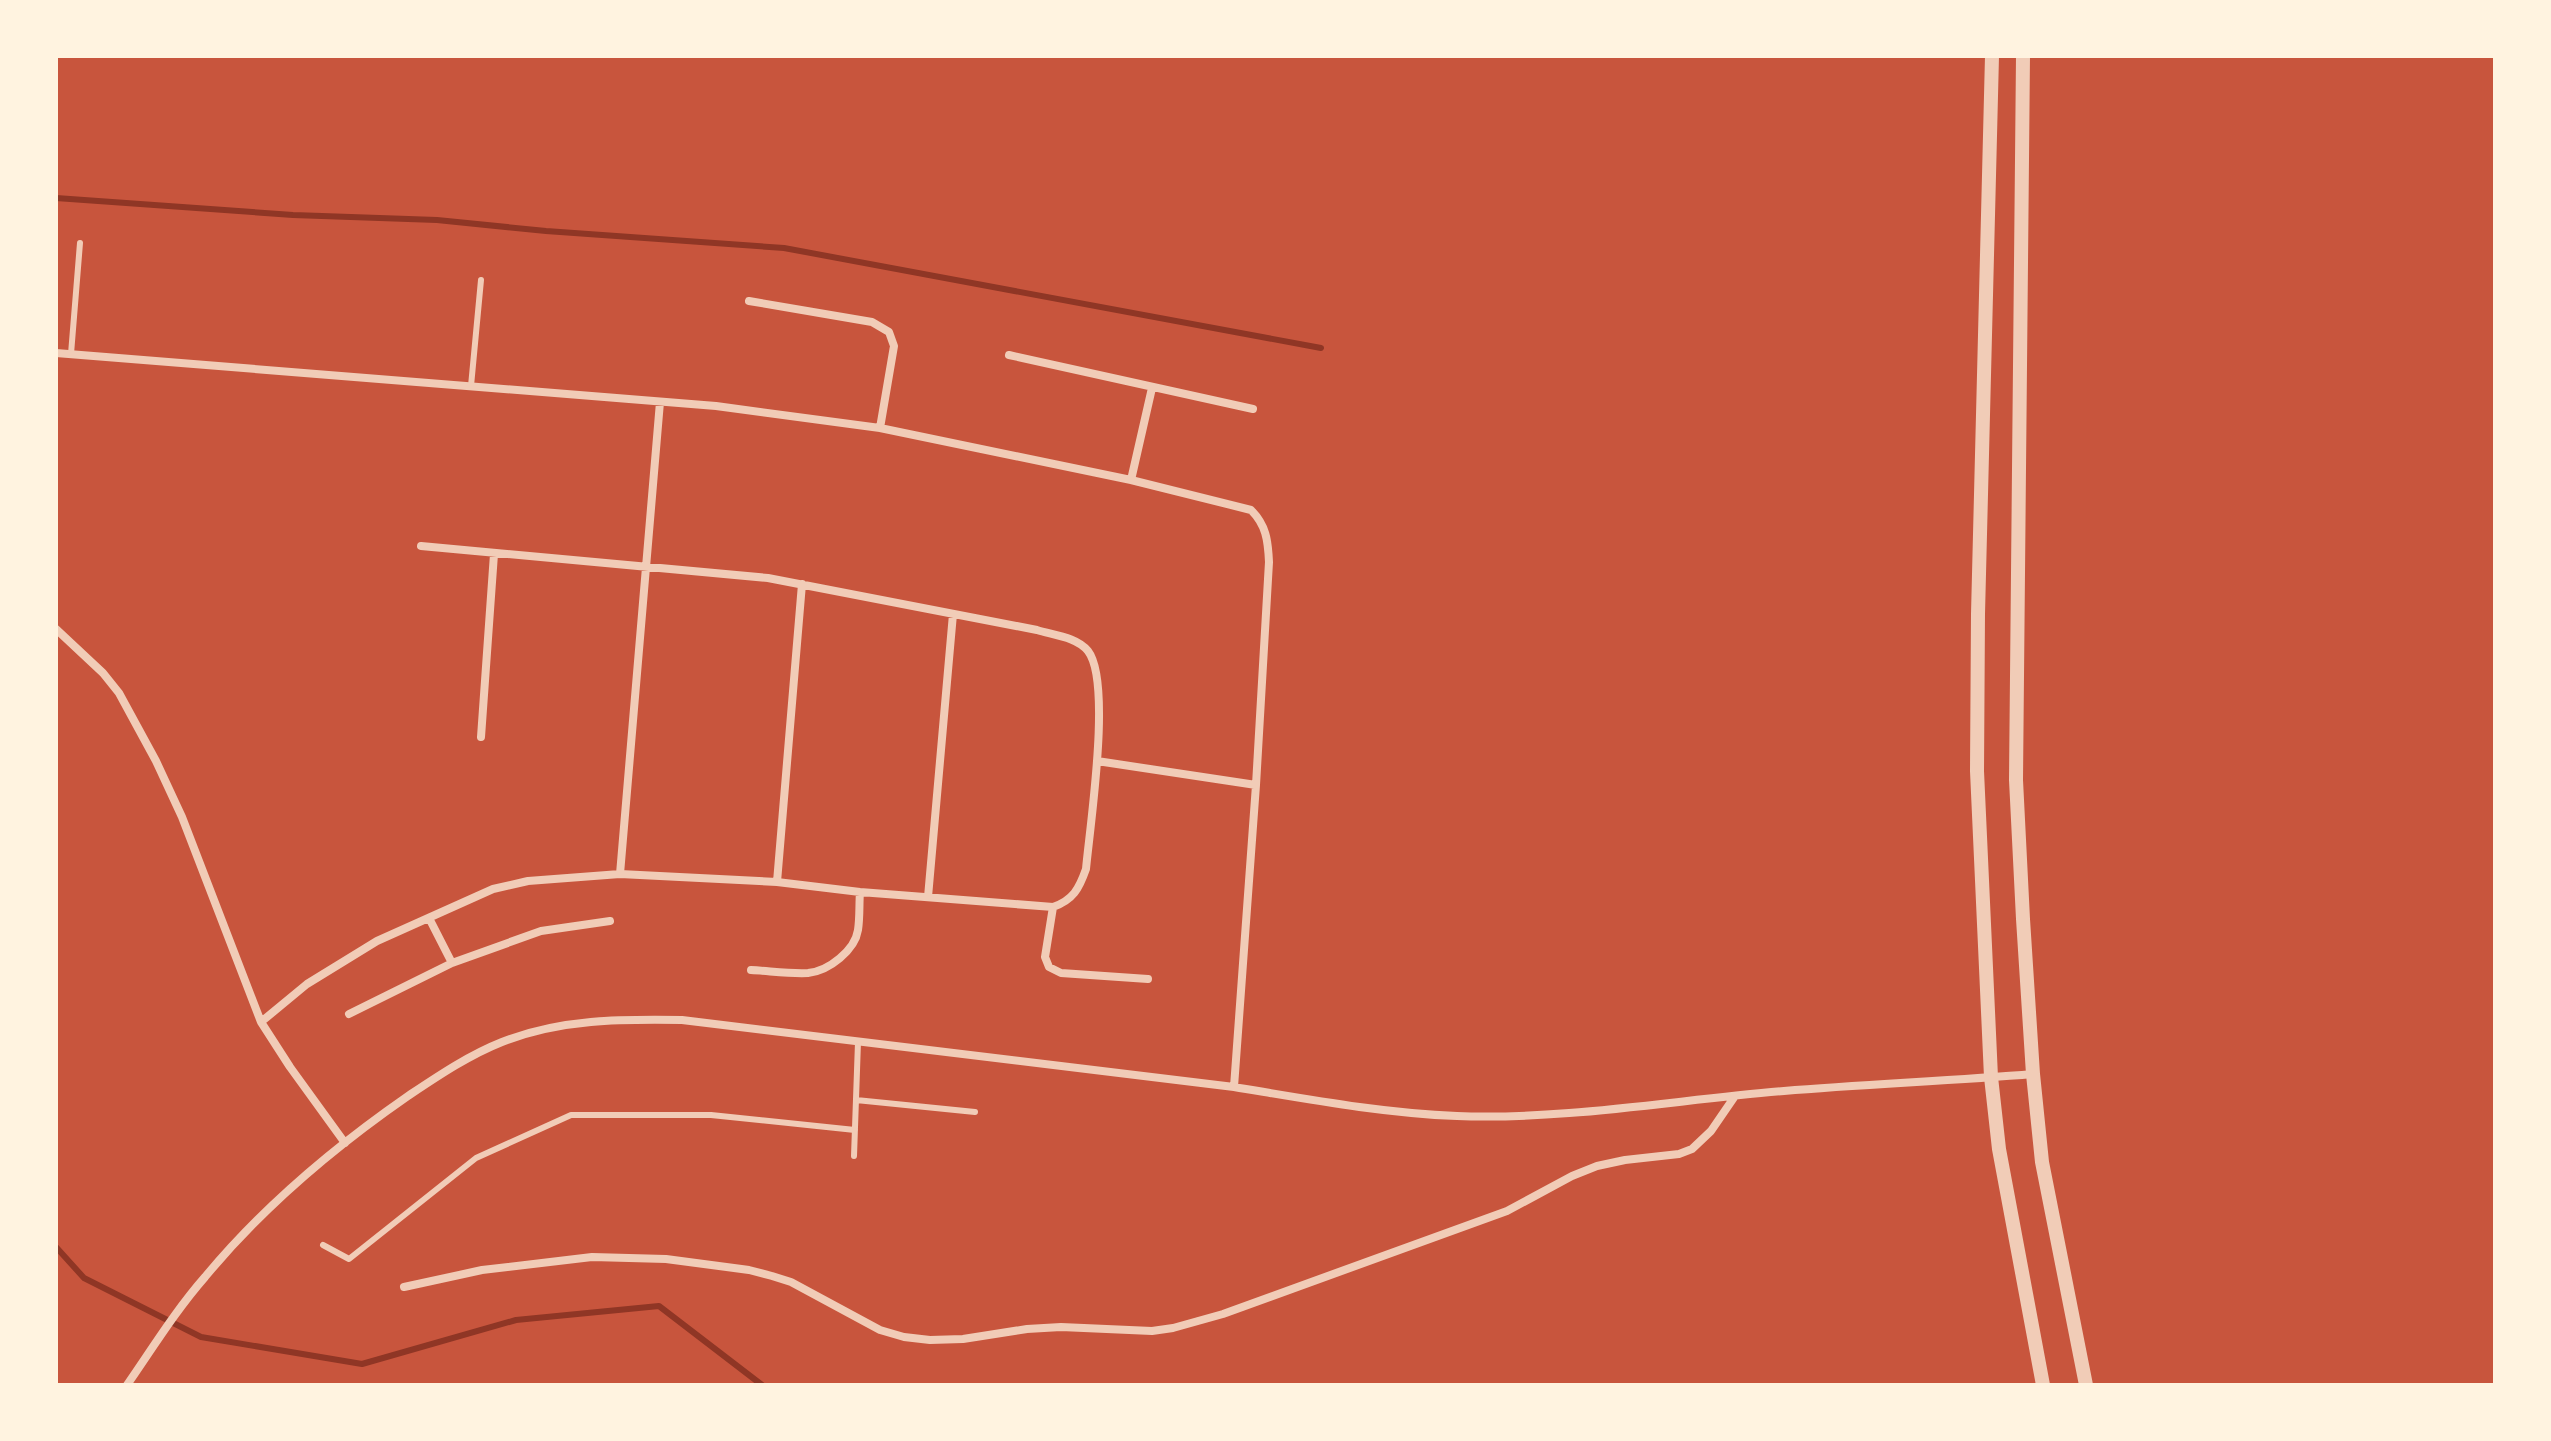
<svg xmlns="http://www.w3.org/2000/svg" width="2551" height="1441" viewBox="0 0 2551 1441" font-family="Raleway,sans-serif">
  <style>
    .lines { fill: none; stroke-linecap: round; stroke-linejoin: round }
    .stream { stroke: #8f3625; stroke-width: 6 }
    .service { stroke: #f1ccb7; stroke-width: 6 }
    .minor { stroke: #f1ccb7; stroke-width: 8 }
    .tertiary { stroke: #f1ccb7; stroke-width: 14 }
  </style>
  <rect width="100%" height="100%" fill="#c8553d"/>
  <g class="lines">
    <path class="stream" d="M56,198L293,215L437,220L546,231L784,248L1321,348
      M56,1247L84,1278L201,1337L362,1364L516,1320L659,1306L762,1385"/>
    <path class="service" d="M71,354L80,243
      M471,386L481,280
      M856,1100L975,1112
      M854,1156L858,1042
      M323,1245L349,1259L476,1158L571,1115H711L855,1130"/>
    <path class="minor" d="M749,301L872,322L889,332L894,346L880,428
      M56,353L716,406L880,428L1131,480L1251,510C1266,525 1268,540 1269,562L1256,785L1234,1087
      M1009,355L1253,409
      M1131,480L1152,388
      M56,629L103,673L119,693L156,761L182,817L261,1022L290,1067L345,1143
      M481,737L494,554
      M1097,761L1256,785
      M620,874L660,402
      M777,882L802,584
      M928,897L953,614
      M1053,907L1045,957L1049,967L1061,973L1148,979
      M429,918L452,963L541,931L610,921
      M751,970C770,971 790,974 808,973C829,971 855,950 858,930C860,917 859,904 860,892
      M349,1014L452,963
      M261,1022L307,984L377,941L493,889L528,881L620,874L777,882L860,892L1053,907C1073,900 1079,889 1086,869C1090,825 1112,682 1088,651C1077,637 1053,635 1037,630L768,578L421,546
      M404,1287L482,1270L592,1257L666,1259L749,1270L772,1276L791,1282L880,1330L904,1337L930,1340L963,1339L1027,1329L1061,1327L1152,1331L1173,1328L1223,1314L1507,1211L1572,1176L1597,1166L1625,1160L1679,1154L1692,1149L1711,1131L1735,1096
      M127,1385C152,1349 176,1310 205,1277C263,1207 333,1148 408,1096C438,1076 469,1055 502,1042C560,1019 621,1019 682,1020L1234,1087C1307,1099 1382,1113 1457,1116C1566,1120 1675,1100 1784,1091C1867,1084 1950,1081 2033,1074"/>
    <path class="tertiary" d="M1992,56L1978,614L1977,771L1991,1077L1999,1149L2043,1385
      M2023,56L2016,780L2023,919L2033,1074L2042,1162L2086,1385"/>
  </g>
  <rect width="2551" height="1441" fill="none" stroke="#fff3e0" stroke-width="116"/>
</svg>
